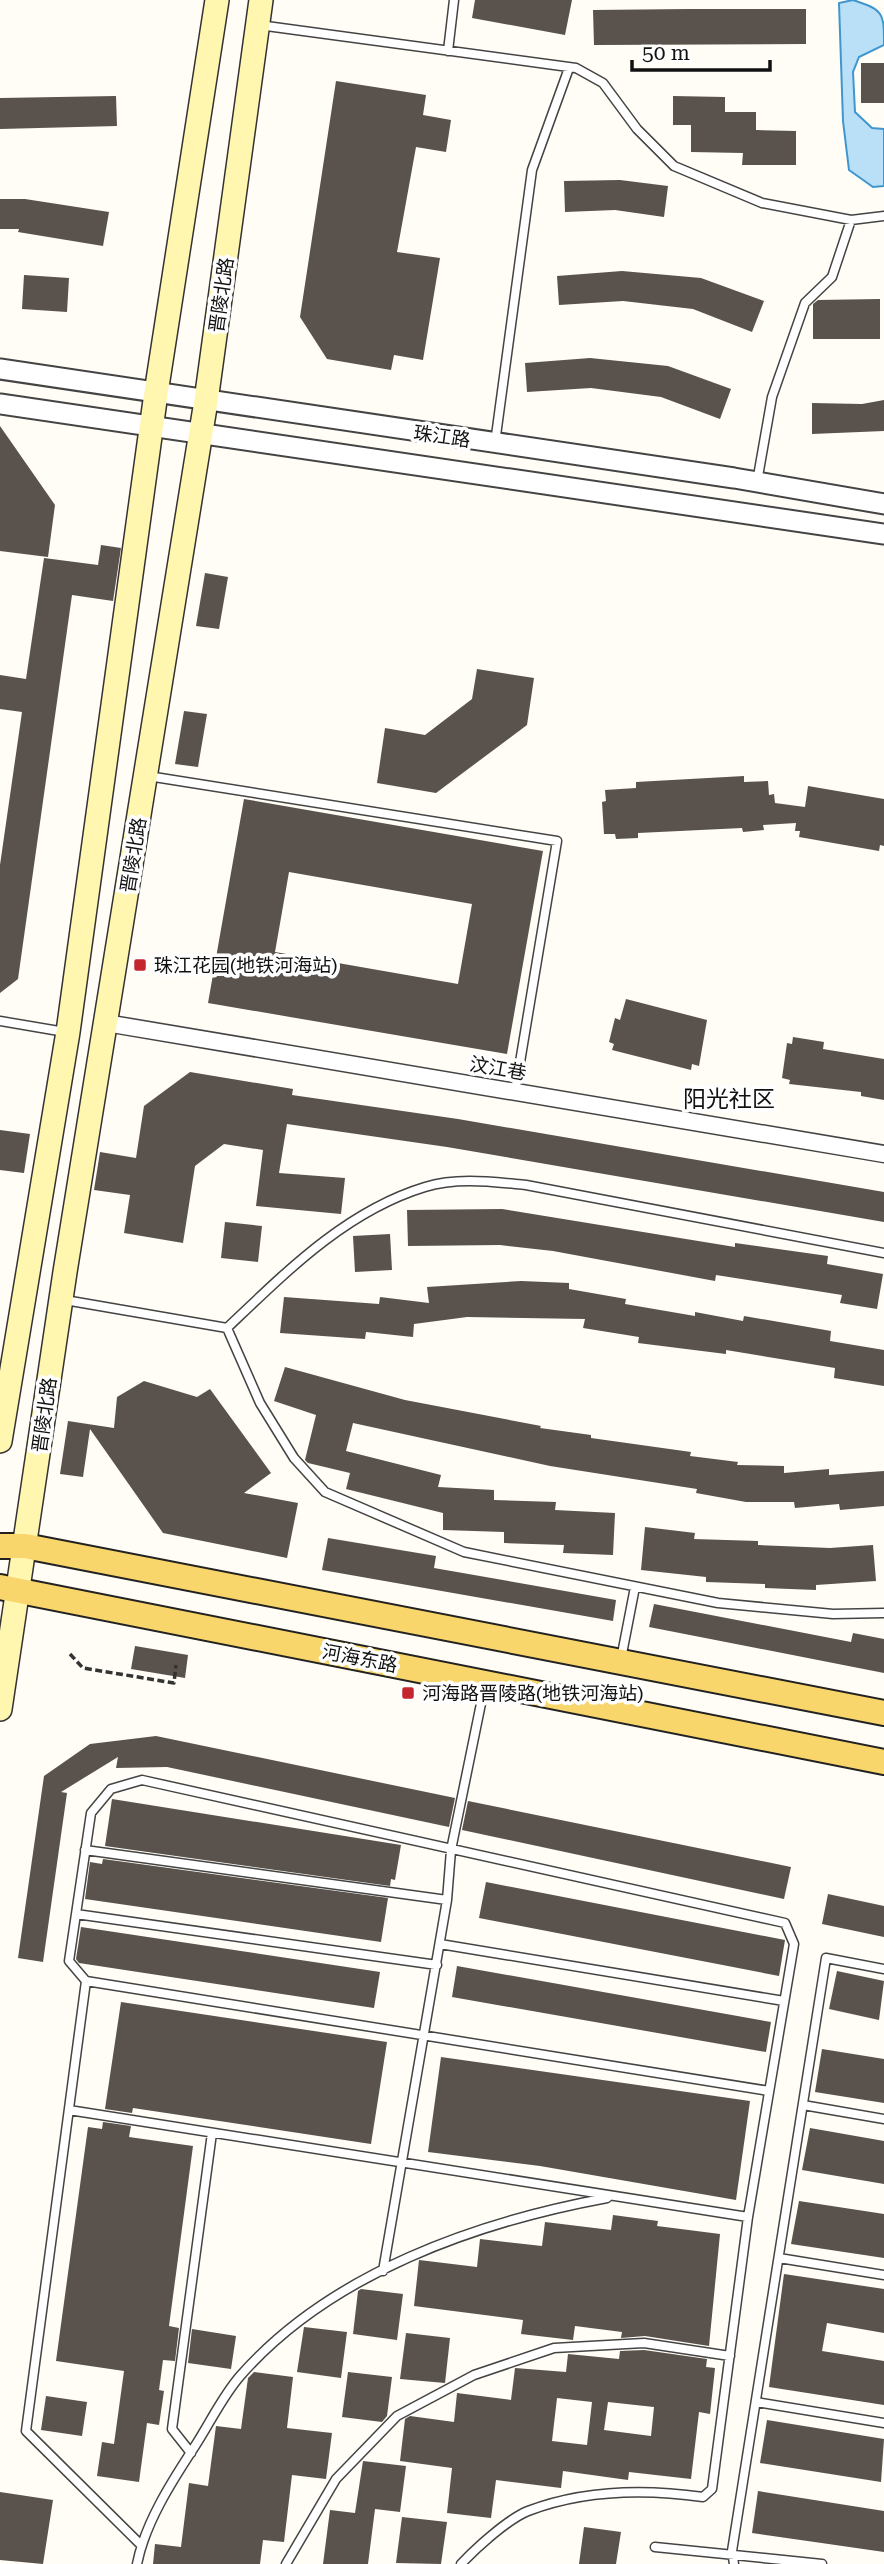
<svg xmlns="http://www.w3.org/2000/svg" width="884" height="2564" viewBox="0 0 884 2564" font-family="'Roboto Serif','Noto Sans SC',serif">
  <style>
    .water { fill: #b9e0f7; stroke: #3f96cf; stroke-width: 2 }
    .building { fill: #5a524d; fill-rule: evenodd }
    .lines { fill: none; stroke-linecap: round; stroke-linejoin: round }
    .service-casing { stroke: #444; stroke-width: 11 }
    .minor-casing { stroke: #444; stroke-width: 19 }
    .tertiary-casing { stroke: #444; stroke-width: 23 }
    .secondary-casing { stroke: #333; stroke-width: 26 }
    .primary-casing { stroke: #222; stroke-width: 28 }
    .path { stroke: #333; stroke-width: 3.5; stroke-dasharray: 7 3.5; stroke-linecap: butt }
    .service { stroke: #fff; stroke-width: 8 }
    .minor { stroke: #fff; stroke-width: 16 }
    .tertiary { stroke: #fff; stroke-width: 19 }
    .secondary { stroke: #fff6b0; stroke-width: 23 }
    .primary { stroke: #f9d66b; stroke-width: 24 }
    .poi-dot { fill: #c4262e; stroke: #fff; stroke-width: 2.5 }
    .labels { text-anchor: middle; stroke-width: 7; stroke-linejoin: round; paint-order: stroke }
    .street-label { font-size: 19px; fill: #111; stroke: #fff }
    .poi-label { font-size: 19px; fill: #111; stroke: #fff; text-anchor: start }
    .quarter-label { font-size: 23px; fill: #111; stroke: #fff }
  </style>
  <rect width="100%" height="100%" fill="#fffdf5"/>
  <path class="water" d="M853,0C884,10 884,13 884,45L859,57L853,72L855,112L872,128L884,129V186L873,187L849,170L843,121L839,3Z"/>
  <path class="building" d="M475,0H572L565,35L472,18Z
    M689,9H806V44L594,45L593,10Z
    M861,63H884V103H861Z
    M336,81L426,95L423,115L451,120L446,152L416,147L397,252L440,258L423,360L394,355L391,370L327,359L300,317Z
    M116,96L117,126L0,129V98Z
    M673,96L725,97V112H756V130L796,131V165H742L743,153L691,152V125H673Z
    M620,180L668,186L664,217L615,210L565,212L564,181Z
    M0,199H25L109,212L103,246L18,232L19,229H0Z
    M622,271L701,278L764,301L752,332L693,309L623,301L559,305L557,276Z
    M24,275L69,278L67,312L22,309Z
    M880,299V339H813V304L818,300Z
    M590,358L668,366L731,389L720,419L661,397L591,388L527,392L525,363Z
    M884,400V431L812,434V403L862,404Z
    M0,426L55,505L48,557L0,551Z
    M101,545L121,548L113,601L72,595L18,979L0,993V865L22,712L0,709V675L26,679L44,558L98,565Z
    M205,573L228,577L219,629L196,626Z
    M477,669L534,678L527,725L436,793L377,783L385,728L425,735L472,699Z
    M184,711L207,714L198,767L175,764Z
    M744,776V782L768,781L769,795L774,794L775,803L805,807L808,786L884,799V846L880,845L879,851L799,837L800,831H795L796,823L763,825L764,830L743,832L742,828L638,833V838L616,839L615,834H604L602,802L606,801L605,790L636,788V782Z
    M244,799L543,851L507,1054L208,1003ZM289,872L472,904L458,984L275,952Z
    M626,999L707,1020L699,1066L692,1064L691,1070L612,1050L614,1044L609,1042L615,1018L620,1020Z
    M793,1037L824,1042L823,1049L884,1059V1100L861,1096V1092L789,1084L790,1080L782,1078L787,1043L792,1044Z
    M190,1072L293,1089L292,1095L458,1119L884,1192V1222L447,1147L287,1124L279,1173L345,1178L341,1214L256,1206L263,1150L224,1144L195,1166L183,1243L124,1233L130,1195L94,1190L100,1152L136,1158L144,1106Z
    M0,1130L30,1134L24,1173L0,1170Z
    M502,1209L735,1247V1243L828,1256L827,1264L883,1274L877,1309L840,1303L842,1295L716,1275L715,1281L553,1251L500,1245L408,1246L407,1210Z
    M225,1222L262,1226L258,1262L221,1258Z
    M390,1234L392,1270L355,1272L353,1236Z
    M521,1281L569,1283V1289L626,1299L625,1304L695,1316V1312L743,1321L744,1316L831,1331L830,1341L884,1350V1386L834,1378L835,1368L726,1350V1354L638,1343L639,1337L583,1328L585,1319L467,1317L414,1324L413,1337L366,1332L365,1339L280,1333L284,1297L379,1304L380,1297L429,1303L427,1287Z
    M285,1367L405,1400L541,1426L540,1428L591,1435V1438L691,1452L690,1456L738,1462L737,1465L784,1466V1473L829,1469V1475L884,1471V1506L840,1510L839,1504L795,1508L794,1502H746L696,1493L697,1489L550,1466L353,1423L346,1451L441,1475L438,1487L494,1490V1500L556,1502L555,1510L615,1513L613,1555L563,1553L564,1545L504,1543V1532L443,1530V1513L346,1489L350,1473L308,1463L305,1460L316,1415L274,1401Z
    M144,1381L197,1397L210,1389L271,1473L244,1493L298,1503L287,1558L163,1533L90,1429L83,1477L60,1474L68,1421L114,1428L117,1397Z
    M645,1527L695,1533L694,1539L758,1541V1545L830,1548L873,1545L876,1581L816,1585V1590L765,1588V1584L706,1582V1577L641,1570Z
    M328,1538L436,1556L434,1568L616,1600L613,1621L322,1570Z
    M654,1604L851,1642L853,1633L884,1639V1673L649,1627Z
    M135,1646L188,1655L185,1678L131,1669Z
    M156,1736L455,1798L449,1827L167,1767L116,1768L118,1757L61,1792L67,1793L43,1962L18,1958L44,1776L90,1744Z
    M112,1799L401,1845L395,1880L391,1879L390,1886L105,1846Z
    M468,1801L791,1867L784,1899L462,1830Z
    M103,1859L388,1898L381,1942L85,1899L90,1862L102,1864Z
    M486,1882L785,1940L779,1976L479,1918Z
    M828,1894L884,1906V1937L822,1924Z
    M81,1927L380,1972L374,2008L79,1963L76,1959Z
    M457,1966L771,2022L766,2052L452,1997Z
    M837,1971L884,1981L879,2020L829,2009Z
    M121,2002L387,2042L371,2144L133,2108L132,2113L105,2109Z
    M822,2049L884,2059V2103L815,2092Z
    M441,2057L750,2101L736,2200L540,2166L428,2152Z
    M103,2122L131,2126L129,2137L193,2146L169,2326L179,2328L175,2361L163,2360L159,2390L164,2391L159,2425L147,2423L139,2482L97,2476L102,2442L114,2444L124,2371L56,2361L88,2127L102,2129Z
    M810,2128L884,2141V2184L802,2170Z
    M799,2201L884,2214V2258L791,2244Z
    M613,2215L658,2221L657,2226L720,2234L709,2346L645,2336L621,2338L622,2332L575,2326L573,2340L521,2334L523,2320L414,2306L419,2260L477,2267L480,2239L542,2246L545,2222L611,2230Z
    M784,2274L884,2289V2333L827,2323L822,2351L884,2361V2405L769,2387Z
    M361,2289L403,2294L397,2340L353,2334L358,2291Z
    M304,2327L347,2332L341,2378L297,2372Z
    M192,2329L236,2336L231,2369L188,2363Z
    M406,2333L450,2338L445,2383L400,2379Z
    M644,2350L707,2359L706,2367L715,2368L710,2414L699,2412L691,2479L629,2472L628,2480L563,2471L561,2488L496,2480L491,2518L447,2513L452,2468L400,2461L405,2419L410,2416L454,2422L457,2393L511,2400L515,2368L566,2372L568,2354L619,2359L620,2351ZM557,2398L592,2402L587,2445L552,2441ZM608,2402L654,2407L651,2436L604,2430Z
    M254,2372L293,2377L287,2428L332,2433L326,2479L292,2475L284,2542L263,2540L260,2564H153L155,2544L181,2547L189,2483L208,2486L216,2426L241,2429L248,2378Z
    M348,2372L392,2377L387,2416L382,2422L342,2417Z
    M46,2396L87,2402L82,2436L41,2430Z
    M767,2420L884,2439L881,2482L760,2463Z
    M363,2461L406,2466L400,2512L375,2509L368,2564H323L330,2510L355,2513Z
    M758,2491L884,2511V2552L752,2533Z
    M0,2492L53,2500L43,2564L0,2560Z
    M402,2517L447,2522L441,2564L396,2563Z
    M584,2527L621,2532L616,2564H579Z"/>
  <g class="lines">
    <defs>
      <path id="service" d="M259,25L576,68L603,83L637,129L674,166L762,203L851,220L884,216
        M448,51L454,0
        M495,443L532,170L569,68
        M757,482L772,397L805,303L832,277L851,220
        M148,776L557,841L515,1092
        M0,1021L65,1032
        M65,1300L227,1328
        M227,1328L260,1403L294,1458L325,1492L464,1552L718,1603L833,1614L884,1613
        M227,1328C286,1272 346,1211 425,1187C457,1177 493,1182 526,1185L884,1253
        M621,1659L635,1587
        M85,1850L447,1900
        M76,1914L437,1965
        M440,1944L784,2001
        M86,1981L769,2091
        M803,2105L884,2119
        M69,2110L748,2217
        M779,2258L884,2275
        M383,2271L447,1900L451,1850L485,1684
        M756,2402L884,2423
        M191,2453L172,2429L212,2133
        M141,2545L26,2431L86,1981L69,1961L91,1813L111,1789L142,1780L785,1923L794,1944L748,2217L712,2489L703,2497C646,2489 583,2490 528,2511C508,2519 476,2548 461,2564
        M655,2547L822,2564
        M137,2564C145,2523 172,2481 195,2446C210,2423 223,2395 241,2375C331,2273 477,2222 607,2198
        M286,2564L336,2479L397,2416L474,2375L554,2348L644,2343L730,2356
        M734,2564L732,2551L826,1958L884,1969"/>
      <path id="minor" d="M106,1023L884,1154"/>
      <path id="tertiary" d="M0,369L734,478L884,504
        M0,404L884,534"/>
      <path id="secondary" d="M0,1441L68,1032L156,393L217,0
        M0,1709L65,1272L206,401L261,0"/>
      <path id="primary" d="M0,1546H25L884,1713
        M0,1587L884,1762"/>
    </defs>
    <use href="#service" class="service-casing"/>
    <use href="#minor" class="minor-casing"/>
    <use href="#tertiary" class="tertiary-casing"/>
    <use href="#secondary" class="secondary-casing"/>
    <use href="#primary" class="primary-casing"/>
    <path class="path" d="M70,1654L83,1668L174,1683L176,1665"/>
    <use href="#service" class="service"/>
    <use href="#minor" class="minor"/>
    <use href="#tertiary" class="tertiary"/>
    <use href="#secondary" class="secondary"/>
    <use href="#primary" class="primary"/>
  </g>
  <g class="poi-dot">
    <rect x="133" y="958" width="14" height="14" rx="3.5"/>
    <rect x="401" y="1686" width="14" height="14" rx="3.5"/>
  </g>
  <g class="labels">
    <g class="street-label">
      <text transform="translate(221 295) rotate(-82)" y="7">晋陵北路</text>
      <text transform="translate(442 436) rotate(8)" y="7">珠江路</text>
      <text transform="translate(133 855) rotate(-81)" y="7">晋陵北路</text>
      <text transform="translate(498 1068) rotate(10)" y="7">汶江巷</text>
      <text transform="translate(44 1415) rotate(-82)" y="7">晋陵北路</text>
      <text transform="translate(360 1658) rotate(11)" y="7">河海东路</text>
    </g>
    <g class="poi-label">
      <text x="154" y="972">珠江花园(地铁河海站)</text>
      <text x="422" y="1700">河海路晋陵路(地铁河海站)</text>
    </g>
    <g class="quarter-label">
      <text x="729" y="1107">阳光社区</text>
    </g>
  </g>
  <path d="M632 60v10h138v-10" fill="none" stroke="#111111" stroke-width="3.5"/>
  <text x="642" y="60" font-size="21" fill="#111111" stroke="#ffffff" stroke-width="5" paint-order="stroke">50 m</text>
</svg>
